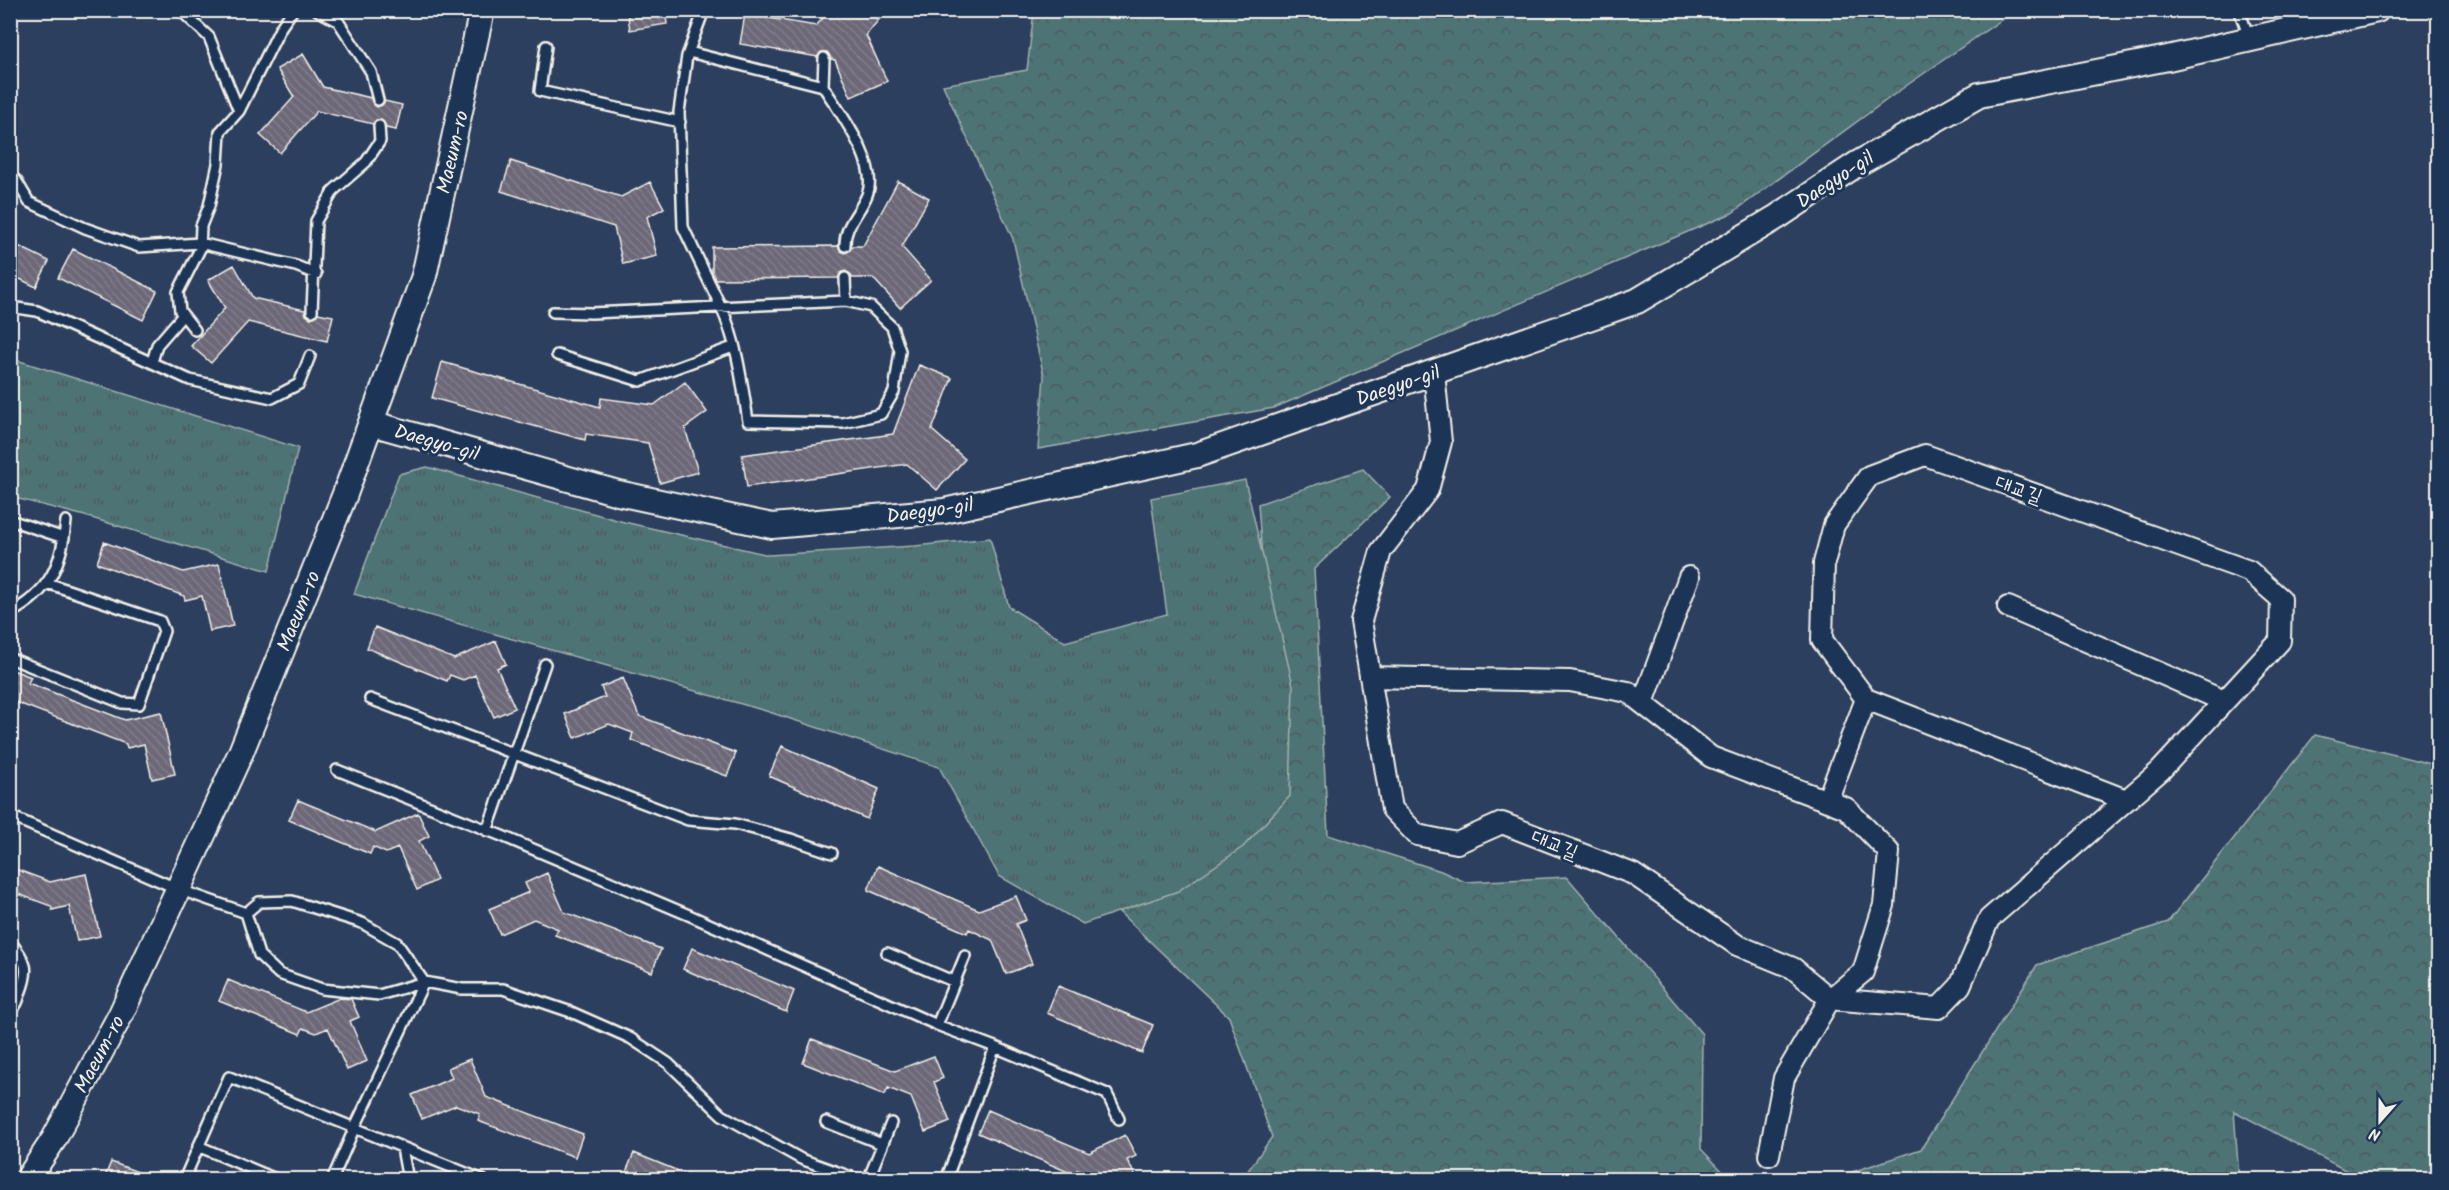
<svg xmlns="http://www.w3.org/2000/svg" width="2449" height="1190" viewBox="0 0 2449 1190" font-family="Kalam,'Poor Story',sans-serif">
  <style>
    .forest { fill: url(#forest-crowns); stroke: #a1b2ae; stroke-width: 1.5 }
    .park { fill: url(#park-tufts); stroke: #a1b2ae; stroke-width: 1.5 }
    .building { fill: url(#building-back-hatch); stroke: #f4f1e8; stroke-width: 1.5 }
    .lines { fill: none; stroke-linecap: round; stroke-linejoin: round }
    .service-casing { stroke: #f4f1e8; stroke-width: 14 }
    .minor-casing { stroke: #f4f1e8; stroke-width: 24 }
    .tertiary-casing { stroke: #f4f1e8; stroke-width: 28 }
    .service { stroke: #1d3557; stroke-width: 9 }
    .minor { stroke: #1d3557; stroke-width: 20 }
    .tertiary { stroke: #1d3557; stroke-width: 24 }
    .labels { text-anchor: middle; stroke-width: 6; stroke-linejoin: round; paint-order: stroke }
    .street-label { font-size: 20px; fill: #f4f1e8; stroke: #1d3557 }
  </style>
  <defs>
    <pattern id="forest-crowns" width="20" height="18" patternUnits="userSpaceOnUse" patternTransform="scale(1.5)"><rect width="20" height="18" fill="#4e7375"/><path d="M2 6a3 3 0 1 1 6 0M12 15a3 3 0 1 1 6 0" fill="none" stroke="#4b5b5b"/></pattern>
    <pattern id="park-tufts" width="24" height="20" patternUnits="userSpaceOnUse" patternTransform="scale(1.5)"><rect width="24" height="20" fill="#4e7375"/><path d="M3 7l-1-3M5 7V3M7 7l1-3M15 17l-1-3M17 17v-4M19 17l1-3" fill="none" stroke="#4b5b5b"/></pattern>
    <pattern id="building-back-hatch" width="6" height="6" patternUnits="userSpaceOnUse" patternTransform="scale(1.5)"><rect width="6" height="6" fill="#6c6778"/><path d="M-1 5l2 2M0 0l6 6M5-1l2 2" fill="none" stroke="#827d8b"/></pattern>
  </defs>
  <rect width="100%" height="100%" fill="#2d3f5e"/>
  <filter id="ink" filterUnits="userSpaceOnUse"><feTurbulence type="fractalNoise" baseFrequency=".0167" numOctaves="2"/><feDisplacementMap in="SourceGraphic" scale="12" xChannelSelector="R" yChannelSelector="G"/><feConvolveMatrix kernelMatrix="1 2 1 2 8 2 1 2 1" color-interpolation-filters="sRGB"/></filter>
  <g filter="url(#ink)">
    <path class="forest" d="M1034,11V10L2014,11L1903,88L1732,213L1274,408L1038,449L1044,377L1013,239L943,85L1027,70Z
      M1363,469L1390,497L1314,569L1328,835L1441,871L1465,882L1567,877L1702,1034L1701,1149L1730,1179H1242L1272,1137L1229,1017L1092,886L1275,733L1258,504Z
      M2315,735L2435,765L2438,762V1179H2362L2234,1111L2239,1179H1831L1921,1149L2037,965L2168,922Z"/>
    <path class="park" d="M10,358L298,448L269,571L85,516L11,497Z
      M427,467L624,522L769,555L915,546L990,538L1009,607L1065,642L1167,614L1151,498L1245,480L1293,685L1290,796L1243,847L1178,891L1083,924L999,876L939,767L766,711L354,594L399,474Z"/>
    <path class="building" d="M627,10H665L667,24L630,30Z
      M830,10H887L866,35L887,81L851,97L835,60L831,59L827,52H821L818,57L740,44L745,14L816,26Z
      M303,54L323,87L371,98L373,104L377,107L382,105L385,101L402,105L396,130L386,128L381,120H376L373,124L317,111L280,153L260,135L294,97L277,69Z
      M511,161L621,197L650,182L664,208L647,217L657,256L623,264L614,227L501,191Z
      M898,181L929,198L902,247L931,280L900,308L873,278H852L850,274L845,271L841,273L838,278L715,279L712,272V247L838,246L841,251L845,253L850,250L852,246H863Z
      M10,242L49,261L36,287L10,274Z
      M73,249L157,291L143,320L58,278Z
      M234,265L253,298L305,310L306,315L311,318L318,313L333,316L327,341L248,322L211,363L191,346L225,308L208,280Z
      M442,362L600,407L601,398L654,405L685,382L707,412L685,428L698,472L660,483L648,443L586,434L585,440L432,398Z
      M919,365L952,378L932,430L965,459L937,490L907,464L747,487L742,455L893,434Z
      M104,542L183,572L219,564L233,626L210,631L202,596L185,600L184,596L97,563Z
      M375,627L454,659L496,641L506,664L497,668L515,708L494,717L475,675L463,680L450,675L447,681L367,648Z
      M10,669L31,677L28,683L125,720L161,712L175,774L152,779L144,744L127,748L126,744L10,700Z
      M623,678L639,716L736,753L727,776L631,740L633,733L609,724L575,738L565,714L605,697L601,687Z
      M782,746L879,789L867,819L769,776Z
      M298,800L376,832L418,813L429,836L419,841L437,880L417,890L398,848L386,853L373,847L370,854L289,820Z
      M878,866L979,910L1016,896L1026,920L1016,924L1032,964L1006,974L992,940L969,929L967,933L868,890Z
      M10,867L50,882L86,874L100,936L77,941L69,906L52,910L51,906L10,891Z
      M547,873L564,912L661,949L652,972L555,935L558,929L534,919L500,934L489,909L529,892L525,883Z
      M692,948L794,991L786,1012L683,969Z
      M228,980L306,1012L340,998L351,999L359,1017L350,1021L367,1061L347,1070L328,1028L316,1033L303,1028L300,1034L219,1001Z
      M1058,986L1153,1025L1142,1053L1047,1013Z
      M812,1039L895,1071L934,1056L943,1078L934,1082L950,1122L925,1132L911,1097L888,1088L885,1095L803,1063Z
      M470,1059L486,1097L583,1134L575,1157L478,1121L480,1114L456,1105L422,1119L412,1095L452,1078L448,1068Z
      M988,1110L1089,1153L1125,1135L1136,1156L1127,1160L1137,1179H1099L1077,1170L1075,1175L978,1133Z
      M634,1153L698,1179H623Z
      M111,1162L154,1178V1179H104Z"/>
    <g class="lines">
      <defs>
        <path id="service" d="M180,10L209,37L239,111
          M317,10L338,21L371,72L378,100
          M2239,10L2249,37
          M546,46L540,91L680,122
          M689,52L823,86C839,112 880,164 867,195C859,214 844,226 845,246
          M823,86L824,58
          M16,180L29,202L85,228L139,247L200,243L296,266L316,274
          M845,278L846,301
          M10,307L37,311L190,380L272,398L299,384L310,356
          M312,311L316,221L334,190L366,162L380,141L379,126
          M553,312L592,313L846,301L871,307L892,327L900,351L894,392L881,414L843,423L748,421C742,383 737,341 721,307L683,227L679,112L687,56L704,10
          M195,330L180,311L178,292L200,249L201,226L209,206L218,164L220,132L239,111L281,27L293,10
          M557,355L640,381L733,347
          M152,362L157,345L183,315
          M16,522L64,538
          M10,613C50,592 62,564 66,521
          M10,658L122,703L139,704L164,631L160,621L47,583
          M370,699L688,820L735,824L791,839L832,853
          M337,770L502,836L691,916L937,1025L995,1047L1107,1094L1119,1119
          M10,816L178,889L246,913
          M487,831L545,664
          M246,913L259,955L279,974L322,989L379,995L424,982L462,989H503L571,1012L630,1038L668,1063L722,1115L801,1159L860,1180
          M246,913L259,902L292,901L362,923L397,943L424,982
          M10,941C27,963 30,968 20,994C18,1001 17,1006 10,1010
          M887,953L955,982
          M937,1025L965,956
          M826,1122L882,1144
          M198,1146L278,1180
          M402,1148L408,1180
          M186,1175L229,1077L483,1180
          M332,1180L354,1129L424,982
          M868,1180L891,1123
          M946,1180L995,1047"/>
        <path id="minor" d="M1434,373L1441,442L1428,490L1381,551L1361,621L1392,809L1417,835L1457,843L1502,823L1633,874L1737,945L1793,968L1830,999L1939,1008L1960,986L1989,919L2160,771L2280,641L2281,599L2249,571L1925,455L1869,476L1834,525L1824,563L1822,640L1866,699L2126,800
          M2008,607L2224,701
          M1370,677L1570,681L1628,692L1711,757L1846,808L1889,852L1884,905L1863,972L1830,999L1784,1078L1769,1155
          M1643,703L1689,577
          M1827,801L1866,699"/>
        <path id="tertiary" d="M371,423L618,493L772,526L944,511L1197,455L1637,301L1777,217L1857,164L1979,95L2168,58L2377,10
          M27,1180L54,1139L121,1014L241,752L345,494L424,276L482,10"/>
      </defs>
      <use href="#service" class="service-casing"/>
      <use href="#minor" class="minor-casing"/>
      <use href="#tertiary" class="tertiary-casing"/>
      <use href="#service" class="service"/>
      <use href="#minor" class="minor"/>
      <use href="#tertiary" class="tertiary"/>
    </g>
  </g>
  <g class="labels">
    <g class="street-label">
      <text transform="translate(452 152) rotate(-77)" y="7">Maeum-ro</text>
      <text transform="translate(1835 179) rotate(-33)" y="7">Daegyo-gil</text>
      <text transform="translate(1398 385) rotate(-19)" y="7">Daegyo-gil</text>
      <text transform="translate(437 442) rotate(16)" y="7">Daegyo-gil</text>
      <text transform="translate(2019 489) rotate(20)" y="7">대교길</text>
      <text transform="translate(930 510) rotate(-8)" y="7">Daegyo-gil</text>
      <text transform="translate(298 611) rotate(-68)" y="7">Maeum-ro</text>
      <text transform="translate(1555 844) rotate(22)" y="7">대교길</text>
      <text transform="translate(99 1054) rotate(-62)" y="7">Maeum-ro</text>
    </g>
  </g>
  <rect width="2449" height="1190" fill="none" stroke="#1d3557" stroke-width="36"/>
  <rect x="18" y="18" width="2413" height="1154" fill="none" stroke="#f4f1e8" stroke-width="2" filter="url(#ink)"/>
  <g transform="translate(2380 1121) rotate(201)" stroke="#1d3557" stroke-width="4.5" paint-order="stroke">
  <path d="M0-4.5L10 22L0 15L-10 22Z" fill="#f4f1e8"/>
  <text y="-9" font-size="16" font-weight="bold" text-anchor="middle" fill="#f4f1e8">N</text>
  </g>
</svg>
